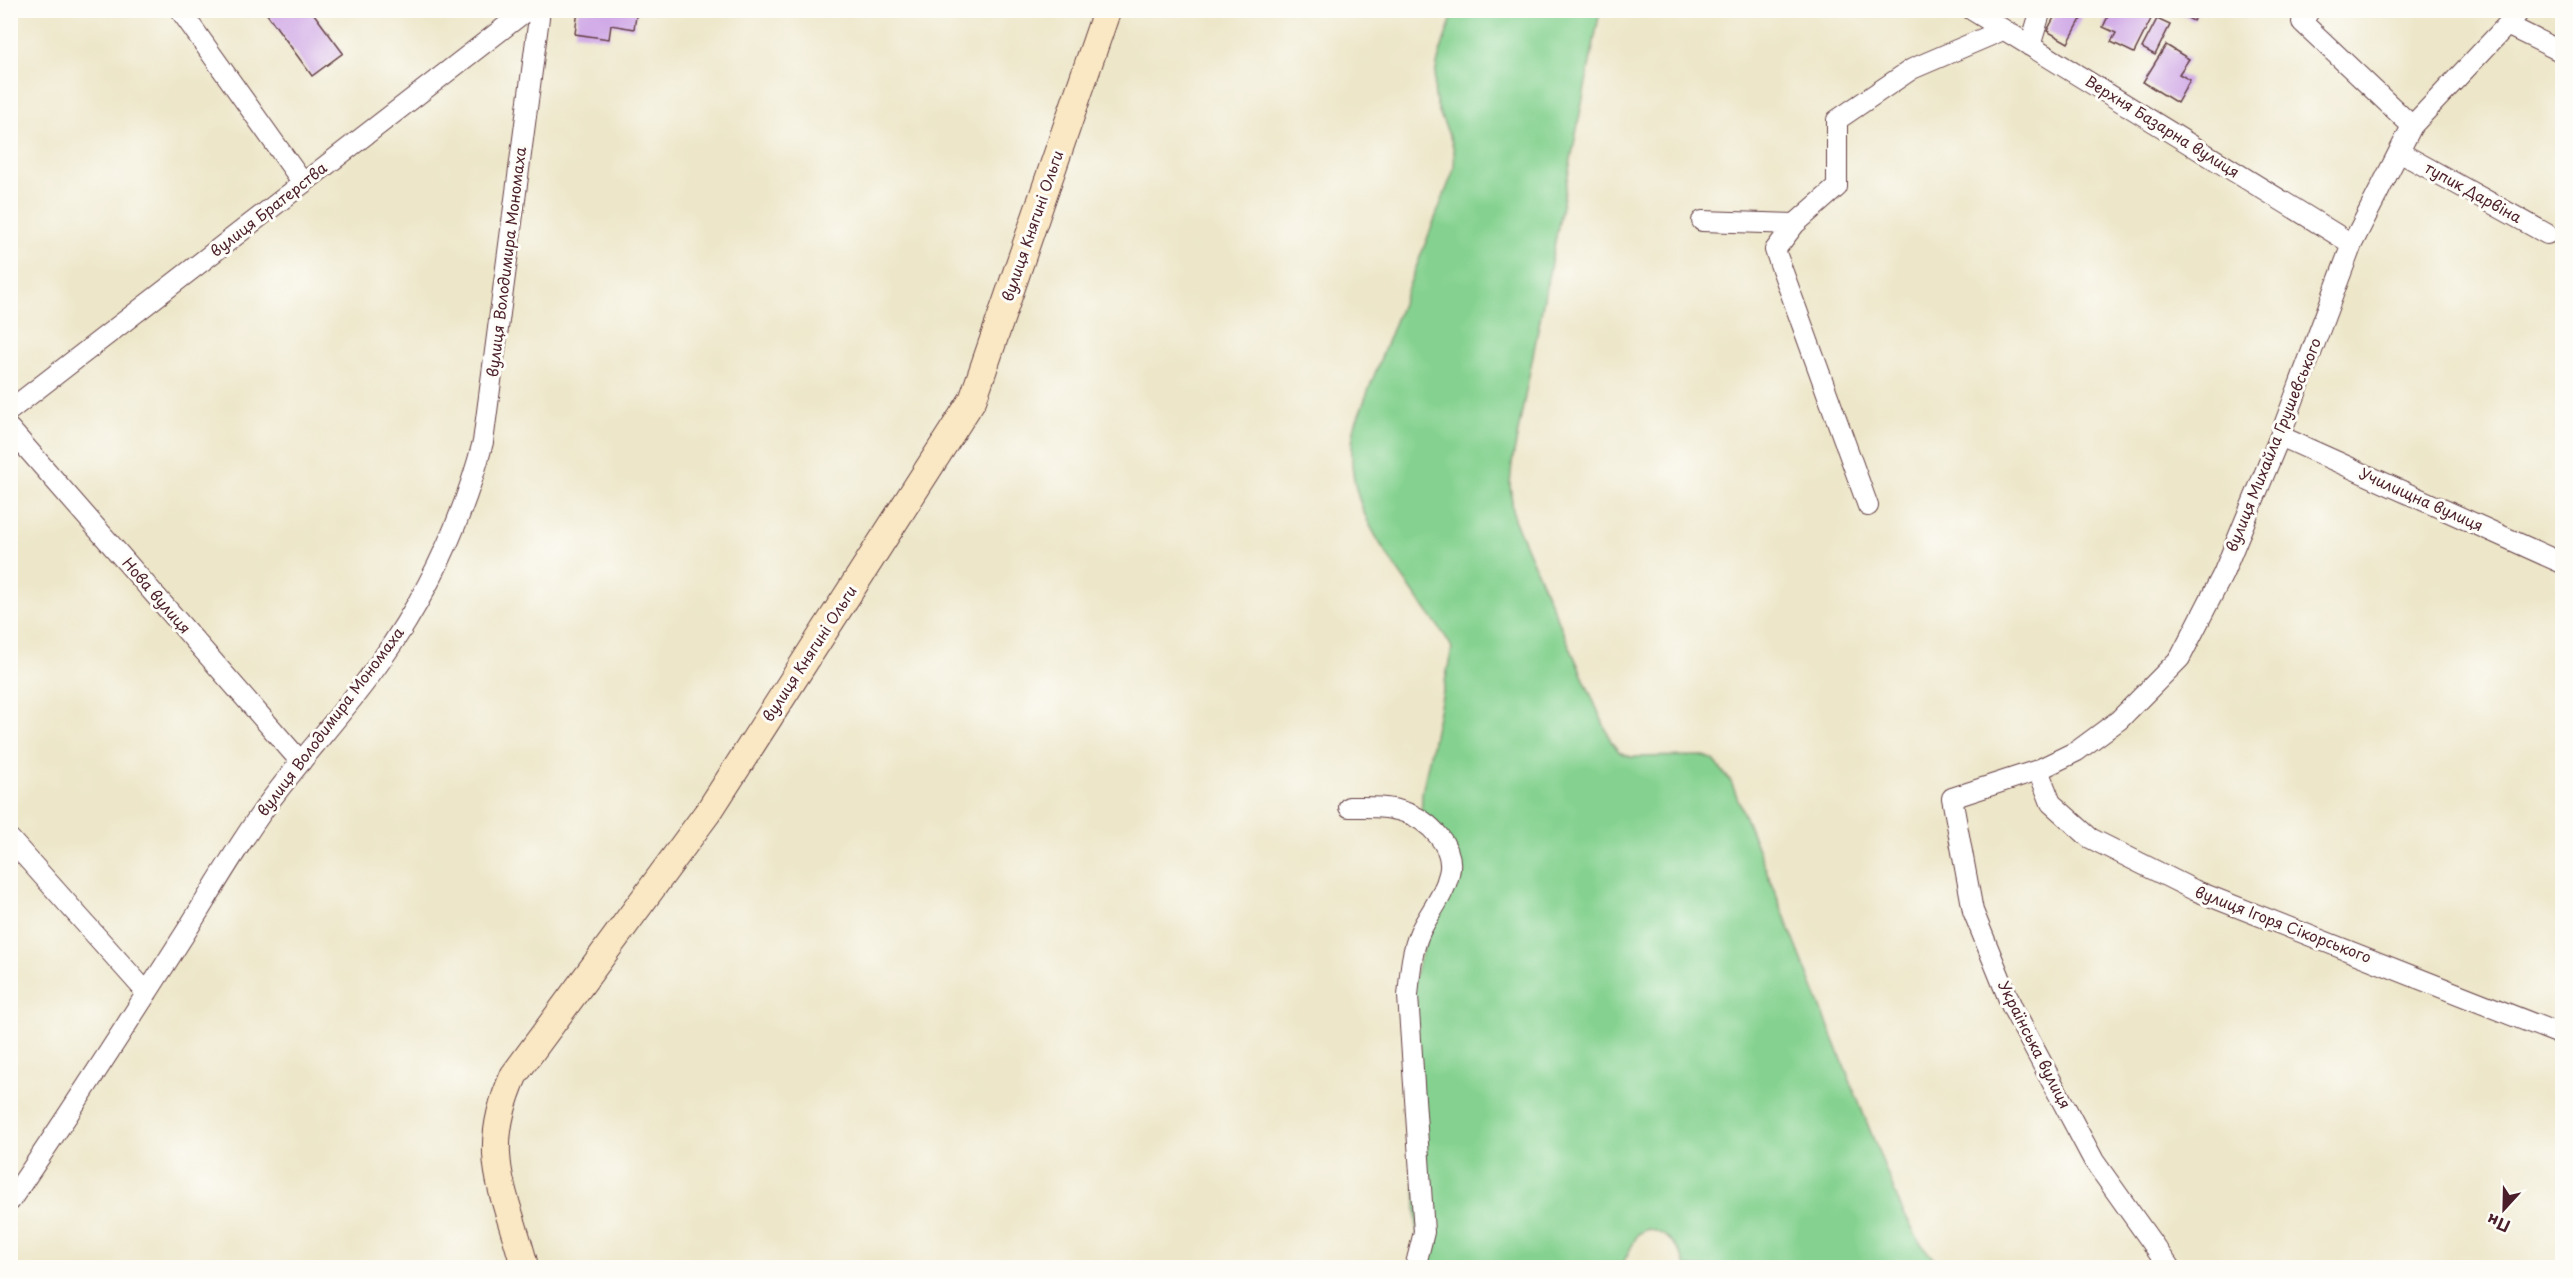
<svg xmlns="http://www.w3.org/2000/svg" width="2573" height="1278" viewBox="0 0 2573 1278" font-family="'Playpen Sans',sans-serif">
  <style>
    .green { fill: #85d290; stroke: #68785e; stroke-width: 1.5 }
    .building { fill: #cca2e5 }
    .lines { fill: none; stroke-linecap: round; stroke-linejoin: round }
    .street-casing { stroke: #623d43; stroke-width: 22 }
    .secondary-casing { stroke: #623d43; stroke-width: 29 }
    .street { stroke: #fff; stroke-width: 20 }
    .secondary { stroke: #fae7c3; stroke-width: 27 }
    .labels { text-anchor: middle; stroke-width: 6; stroke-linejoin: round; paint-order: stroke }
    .street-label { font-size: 15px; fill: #4a1f2b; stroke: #fdfcf7 }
  </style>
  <rect width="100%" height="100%" fill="#fdfcf7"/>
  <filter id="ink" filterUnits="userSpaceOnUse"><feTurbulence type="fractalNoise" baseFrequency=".0167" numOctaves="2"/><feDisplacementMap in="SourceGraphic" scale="12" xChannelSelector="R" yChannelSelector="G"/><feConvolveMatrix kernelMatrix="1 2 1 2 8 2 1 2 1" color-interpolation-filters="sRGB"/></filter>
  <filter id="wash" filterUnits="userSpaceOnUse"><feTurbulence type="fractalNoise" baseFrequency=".008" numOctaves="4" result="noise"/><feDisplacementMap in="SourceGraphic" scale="24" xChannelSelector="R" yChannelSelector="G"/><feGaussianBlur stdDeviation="1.35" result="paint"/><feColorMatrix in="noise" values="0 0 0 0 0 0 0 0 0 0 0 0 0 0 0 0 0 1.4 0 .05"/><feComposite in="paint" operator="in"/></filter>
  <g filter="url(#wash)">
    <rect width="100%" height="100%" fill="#ede6c9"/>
    <path class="green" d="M1454,11H1600L1512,463L1510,485L1514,519L1611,741L1619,752L1631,757L1704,756L1714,760L1731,782L1901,1208L1919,1241L1940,1267H1686C1679,1247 1670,1234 1648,1229L1638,1234L1621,1267L1415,1268L1418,1259L1408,996L1451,862L1421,821L1422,793L1452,648C1446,635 1437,625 1428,613C1388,555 1338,501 1355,425L1453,172C1460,140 1440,126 1435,97C1431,69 1446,37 1454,11Z"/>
    <g id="blocks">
      <path class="building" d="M264,10H311L343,53L312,76Z
        M578,10H637L634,29L611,25L609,39L575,34Z
        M2058,10H2086L2068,43L2047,31Z
        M2111,10L2127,13L2140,10L2152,17L2134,53L2111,42L2116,33L2103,27Z
        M2173,10H2199L2193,21Z
        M2157,19L2170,25L2155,55L2142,48Z
        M2166,45L2189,59L2179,74L2190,80L2177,103L2143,82Z"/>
    </g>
  </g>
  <g filter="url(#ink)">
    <use href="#blocks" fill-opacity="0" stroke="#623d43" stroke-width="1.5"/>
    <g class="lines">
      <defs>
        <path id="street" d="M180,10L303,183
          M1972,10L2352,244
          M2310,10L2302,22L2412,126
          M2509,26L2562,52
          M2030,46L2041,10
          M2399,152L2547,234
          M1702,221L1795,224
          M10,410L527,10
          M10,429L301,762
          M2280,436L2562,563
          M1868,506L1775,250L1795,224L1837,187V120L1912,69L2003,30
          M2038,770L2051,803L2090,838L2194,890L2562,1035
          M1349,807C1367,807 1387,806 1404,812C1429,820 1456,847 1449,874C1444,896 1429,913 1420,932C1411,952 1410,975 1408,996L1424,1232L1415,1268
          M10,839L147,993
          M10,1201C70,1114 127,1024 184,935C211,892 237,846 267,805C303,756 345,712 380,662C428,594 462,523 483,442L540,10
          M2170,1268L2094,1161L2012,1007L1973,911L1952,798L2038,770L2077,751L2119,720L2180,658L2223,574L2280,436L2352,244L2412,126L2521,10"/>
        <path id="secondary" d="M525,1268C505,1190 478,1155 514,1075L711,808L973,399L1107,10"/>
      </defs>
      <use href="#street" class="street-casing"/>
      <use href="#secondary" class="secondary-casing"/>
      <use href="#street" class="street"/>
      <use href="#secondary" class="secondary"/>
    </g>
  </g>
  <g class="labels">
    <g class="street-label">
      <text transform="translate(2162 127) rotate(32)" y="5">Верхня Базарна вулиця</text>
      <text transform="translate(2473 193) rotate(29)" y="5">тупик Дарвіна</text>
      <text transform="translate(269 210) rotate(-38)" y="5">вулиця Братерства</text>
      <text transform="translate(1033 226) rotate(-71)" y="5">вулиця Княгині Ольги</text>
      <text transform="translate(507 262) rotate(-83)" y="5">вулиця Володимира Мономаха</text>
      <text transform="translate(2274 445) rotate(-68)" y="5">вулиця Михайла Грушевського</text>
      <text transform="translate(2421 500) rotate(24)" y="5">Училищна вулиця</text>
      <text transform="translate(156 596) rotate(49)" y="5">Нова вулиця</text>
      <text transform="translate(810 654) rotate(-57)" y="5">вулиця Княгині Ольги</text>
      <text transform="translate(331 722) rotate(-53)" y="5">вулиця Володимира Мономаха</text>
      <text transform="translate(2283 925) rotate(21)" y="5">вулиця Ігоря Сікорського</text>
      <text transform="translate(2034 1045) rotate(63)" y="5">Українська вулиця</text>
    </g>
  </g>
  <rect width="2573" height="1278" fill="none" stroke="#fdfcf7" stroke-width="36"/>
  <g transform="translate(2504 1209) rotate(202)" stroke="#fdfcf7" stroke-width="4.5" paint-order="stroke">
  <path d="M0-4.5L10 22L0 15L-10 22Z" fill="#4a1f2b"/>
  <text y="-9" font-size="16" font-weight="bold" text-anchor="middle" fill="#4a1f2b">Пн</text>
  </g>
</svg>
